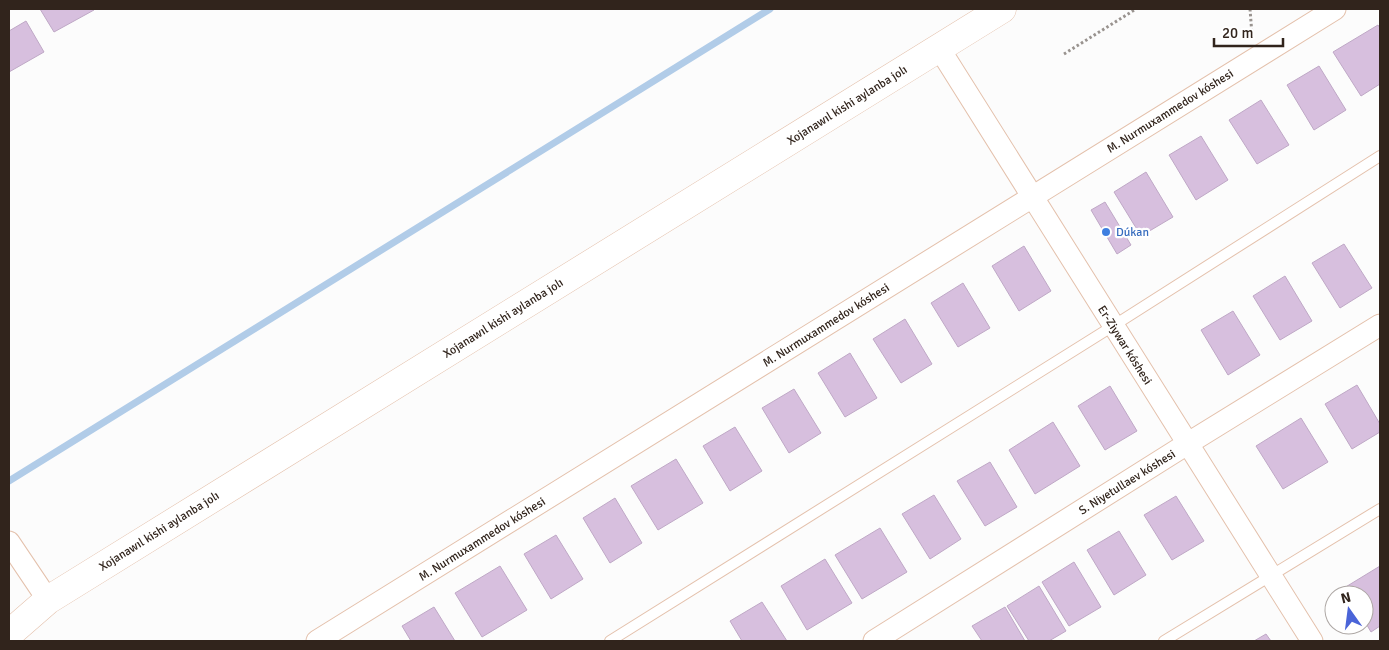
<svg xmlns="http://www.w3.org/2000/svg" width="1389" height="650" viewBox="0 0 1389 650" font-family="Signika,sans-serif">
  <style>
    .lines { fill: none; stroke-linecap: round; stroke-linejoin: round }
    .stream { stroke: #b1cce8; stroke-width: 7 }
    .building { fill: #d7bfde; stroke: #bfa8c6 }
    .lane-casing { stroke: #e4c1ac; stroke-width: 12 }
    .street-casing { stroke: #e4c1ac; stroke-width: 23 }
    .secondary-casing { stroke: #e4c1ac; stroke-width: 29 }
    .path { stroke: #99938f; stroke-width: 3; stroke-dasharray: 2.5 2.5; stroke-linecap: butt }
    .lane { stroke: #fff; stroke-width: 10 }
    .street { stroke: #fff; stroke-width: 21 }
    .secondary { stroke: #fff; stroke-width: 28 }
    .shop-dot { fill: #3f7fe0; stroke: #fff; stroke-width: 2 }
    .labels { text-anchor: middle; stroke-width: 4.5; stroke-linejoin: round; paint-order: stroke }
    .street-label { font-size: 12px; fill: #31241c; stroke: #fff }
    .shop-label { font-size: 12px; fill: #366cbe; stroke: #fff; text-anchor: start }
  </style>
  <rect width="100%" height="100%" fill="#fcfcfc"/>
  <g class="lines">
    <path class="stream" d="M9,481L770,9"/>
  </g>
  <path class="building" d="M40,9H93L94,10L54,32Z
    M26,21L44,52L9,72V31Z
    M1378,25L1380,28V84L1361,96L1333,52Z
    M1319,66L1346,110L1314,130L1287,85Z
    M1261,100L1289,145L1257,164L1229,120Z
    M1201,136L1228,180L1196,200L1169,155Z
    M1146,172L1173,217L1141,236L1114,192Z
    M1105,202L1131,245L1117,254L1091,210Z
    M1344,244L1372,288L1340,308L1312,263Z
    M1024,246L1051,291L1019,311L992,266Z
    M1285,276L1312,321L1280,340L1253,296Z
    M963,283L990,328L958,347L931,303Z
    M1233,311L1260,355L1228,375L1201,330Z
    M905,319L932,364L901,383L873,339Z
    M850,353L877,398L845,417L818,373Z
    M1357,385L1380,424V432L1352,449L1325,404Z
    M1110,386L1137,431L1105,450L1078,406Z
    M794,389L821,433L789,453L762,408Z
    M1301,418L1328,462L1283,489L1256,446Z
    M1053,422L1080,466L1035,494L1009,450Z
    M735,427L762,471L730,491L703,446Z
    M676,459L703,503L658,530L631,486Z
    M990,462L1017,507L985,526L957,481Z
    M934,495L961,539L930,559L902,514Z
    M1176,496L1204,541L1172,560L1144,515Z
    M615,498L642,543L610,563L583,518Z
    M880,528L907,572L862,599L835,555Z
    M1119,531L1146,575L1114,595L1087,550Z
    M556,535L583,579L551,599L524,554Z
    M825,559L852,603L807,630L781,586Z
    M1074,562L1101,607L1069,626L1042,582Z
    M500,566L527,610L482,637L455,593Z
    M1380,566V626L1371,632L1364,620V595H1348L1344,588Z
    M1039,586L1066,631L1049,641H1029L1007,606Z
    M762,602L787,641H742L730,621Z
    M434,607L455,641H411L402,626Z
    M1005,607L1025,641H982L972,626Z
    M1266,634L1271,641H1254Z"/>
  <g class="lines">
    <defs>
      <path id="lane" d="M610,641L1113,326L1380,156
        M1164,641L1380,509"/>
      <path id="street" d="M939,48C1065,245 1186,444 1312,641
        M9,542L48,600
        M317,641L1335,9
        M874,641L1187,444L1380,325"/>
      <path id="secondary" d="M9,634L48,600L1002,9"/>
    </defs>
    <use href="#lane" class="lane-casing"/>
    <use href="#street" class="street-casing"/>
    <use href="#secondary" class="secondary-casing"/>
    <path class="path" d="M1250,9L1252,35
      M1064,54L1136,9"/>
    <use href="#lane" class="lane"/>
    <use href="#street" class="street"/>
    <use href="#secondary" class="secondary"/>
  </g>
  <circle class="shop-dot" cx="1106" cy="232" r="5"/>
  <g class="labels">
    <g class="street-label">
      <text transform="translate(847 105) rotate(-32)" y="4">Xojanawıl kishi aylanba jolı</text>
      <text transform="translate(1170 111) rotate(-32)" y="4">M. Nurmuxammedov kóshesi</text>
      <text transform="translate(503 318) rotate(-32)" y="4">Xojanawıl kishi aylanba jolı</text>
      <text transform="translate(826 325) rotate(-32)" y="4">M. Nurmuxammedov kóshesi</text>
      <text transform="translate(1125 345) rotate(58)" y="4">Er-Ziywar kóshesi</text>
      <text transform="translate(1127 482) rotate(-32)" y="4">S. Niyetullaev kóshesi</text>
      <text transform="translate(159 531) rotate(-32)" y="4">Xojanawıl kishi aylanba jolı</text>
      <text transform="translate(482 539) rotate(-32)" y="4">M. Nurmuxammedov kóshesi</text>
    </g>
    <g class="shop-label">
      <text x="1116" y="236">Dúkan</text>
    </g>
  </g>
  <rect width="1389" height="650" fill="none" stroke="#31241c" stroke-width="20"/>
  <g transform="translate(1349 610) rotate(346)"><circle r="24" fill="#ffffff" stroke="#ada7a4"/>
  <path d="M0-4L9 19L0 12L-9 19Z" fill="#4a64d8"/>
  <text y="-8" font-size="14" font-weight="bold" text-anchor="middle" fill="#31241c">N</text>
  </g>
  <path d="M1214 38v8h69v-8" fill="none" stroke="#31241c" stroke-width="2.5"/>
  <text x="1222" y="38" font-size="15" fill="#31241c" stroke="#ffffff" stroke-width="4" paint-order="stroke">20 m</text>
</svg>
